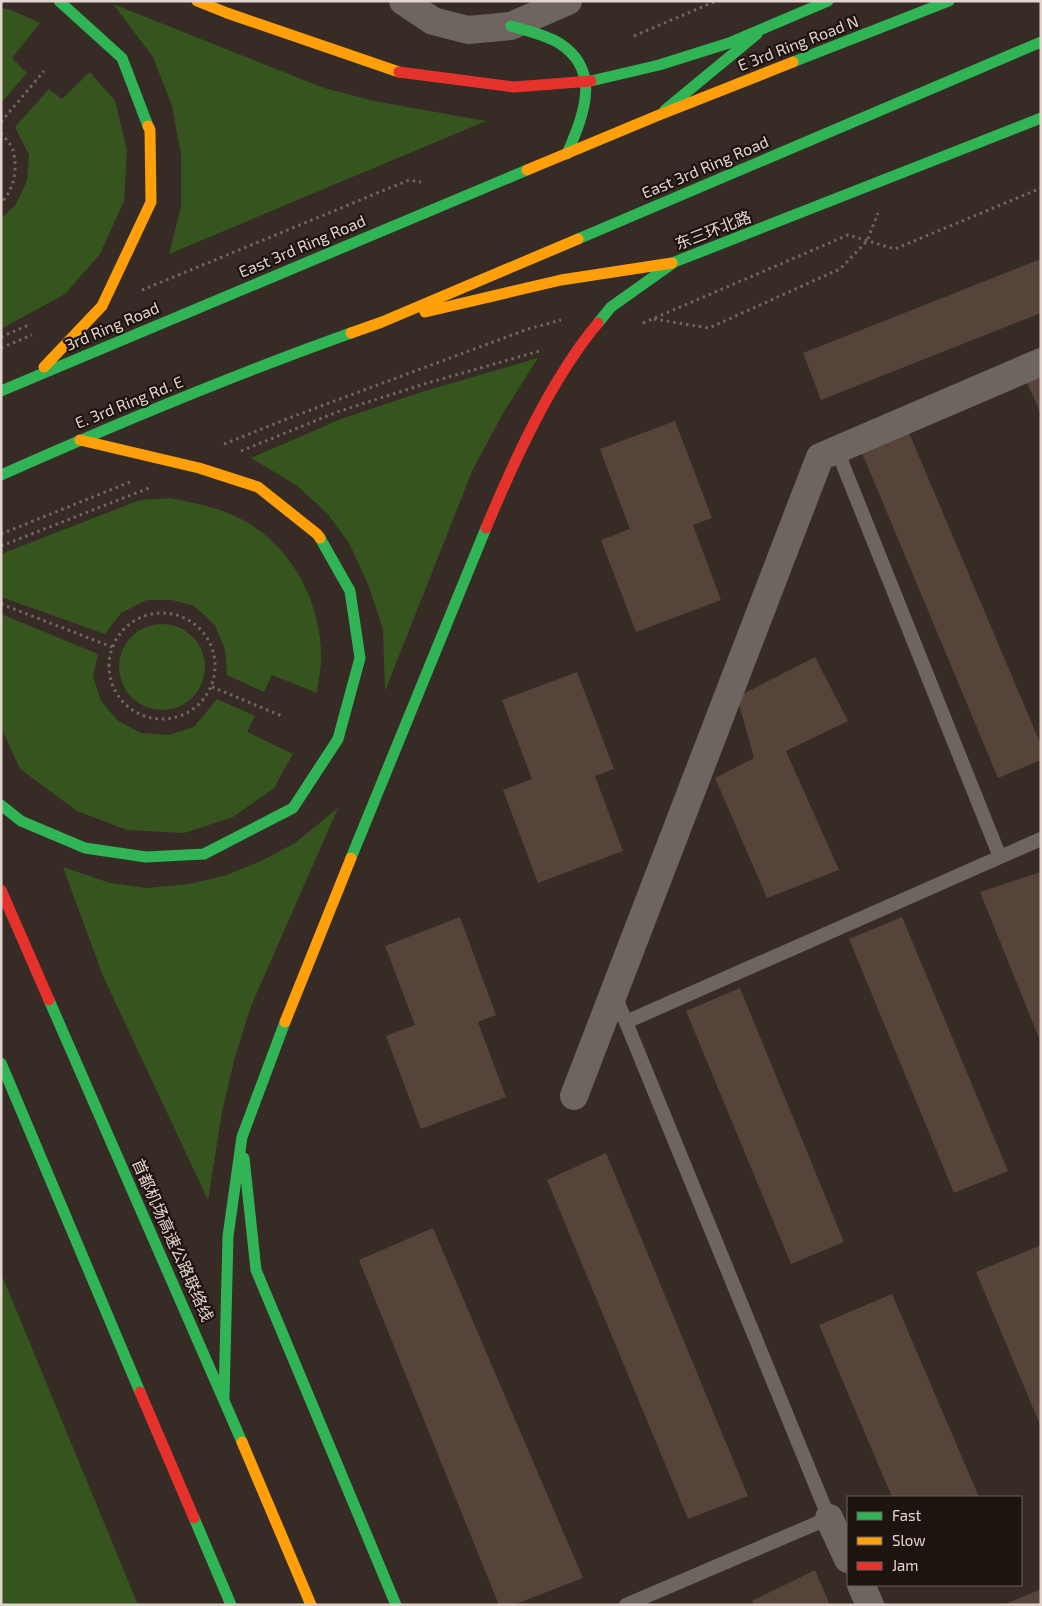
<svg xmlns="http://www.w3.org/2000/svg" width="1042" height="1606" viewBox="0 0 1042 1606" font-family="'Exo 2','Noto Sans SC',sans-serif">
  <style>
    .green { fill: #36551e }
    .building { fill: #56443a }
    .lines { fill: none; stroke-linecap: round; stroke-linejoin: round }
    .path { stroke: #706763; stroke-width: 3; stroke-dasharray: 2.5 4; stroke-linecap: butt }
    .lane { stroke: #6e6560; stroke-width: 14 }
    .street { stroke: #6e6560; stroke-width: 28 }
    .fast { stroke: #30b455; stroke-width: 11 }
    .slow { stroke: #ff9f0a; stroke-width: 11 }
    .jam { stroke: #e5322d; stroke-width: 11 }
    .labels { text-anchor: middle; stroke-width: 4.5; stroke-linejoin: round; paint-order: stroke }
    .street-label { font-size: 16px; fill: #e3d5cd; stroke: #1e140f }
  </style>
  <rect width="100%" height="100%" fill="#362b25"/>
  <path class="green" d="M113,4L324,88L374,101L486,121L169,254L181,207V154L172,106L153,57Z
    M1,8L11,10L40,23L12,58L27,73L1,103Z
    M90,72L115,101L127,150L124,201L100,254L65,294L1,329V218L15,206L27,181L29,155L15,127L49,89L62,99Z
    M538,358L505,410L473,469L385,691L383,629L368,584L349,543L327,513L296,485L251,458L341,419L428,390Z
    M170,498C194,503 217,507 239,518C291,544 322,602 321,659C321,670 318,682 317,693L272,675L264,692L227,675L225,650L215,625L194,606L172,600H147L121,613L105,634L1,597V554L140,500Z
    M1,614L98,654L93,676L101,701L118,721L141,733L169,735L194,727L217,699L255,716L247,732L293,754L274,788L233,817L184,833L127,830L77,811L20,769L1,727Z
    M119 667a43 43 0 1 1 86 0a43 43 0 1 1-86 0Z
    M338,808L251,1006L235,1057L222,1112L208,1200L103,976L63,867L110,883L147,888L189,884L227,875L261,861L295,843Z
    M1,1273L138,1605H1Z"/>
  <path class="building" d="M1041,259V313L821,400L803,353Z
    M1041,366V414L1023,374Z
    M675,421L712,518L693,525L721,600L636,632L601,540L630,529L600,449Z
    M907,428L1041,745V760L998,778L860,448Z
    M815,657L848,721L786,751L839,870L767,898L715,778L754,758L737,697Z
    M577,672L614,769L595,776L623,851L538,883L503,790L532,779L502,700Z
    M1041,872V1043L980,892Z
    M460,917L496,1015L478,1022L506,1097L421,1129L386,1036L415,1025L385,946Z
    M902,917L1008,1171L954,1193L849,939Z
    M740,988L844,1242L791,1264L686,1011Z
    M606,1153L748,1496L688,1519L547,1180Z
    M433,1228L583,1578L513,1605H499L359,1260Z
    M1041,1245V1427L976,1272Z
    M892,1294L979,1497H892L819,1325Z
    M815,1570L830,1605H754L752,1601Z
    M1041,1589V1605H1003Z"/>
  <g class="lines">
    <path class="path" d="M634,36L716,1
      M1,122L44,71
      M1,133C5,138 11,144 13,150C18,168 14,190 1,203
      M142,290L409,180L421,182
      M654,319L709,328L840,269L867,241L878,213
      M643,323L848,235L895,249L1041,188
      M1,337L31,324
      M1,348L32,335
      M224,444L297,415L528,329L561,320
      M241,451L337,412L424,384L543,350
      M1,534L130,482
      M1,546L149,488
      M1,604L112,647
      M109 666a53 53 0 1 1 106 0a53 53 0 1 1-106 0Z
      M212,687L282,716"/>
    <path class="lane" d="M837,450L1000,857
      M614,993L829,1518L626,1605
      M626,1022L1041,839"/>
    <path class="street" d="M403,1L433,21L468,30L511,26L568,1
      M574,1096L820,457L1041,362
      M829,1518L848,1559
      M861,1585L870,1605"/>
    <path class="fast" d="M59,1L122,58L148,126
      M511,26C527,31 544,34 559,43C603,71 583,116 567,154
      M793,62L949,1
      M591,81L659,65L729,43L828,1
      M665,110L757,34
      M578,239L1041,42
      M672,263L1041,118
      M598,323L611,307L673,263
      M1,391L527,170
      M1,475C116,424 233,375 351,333
      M1,805L21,821L85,848L146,857L204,854L293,808L338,739L360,658L350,591L320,538
      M351,858L486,528
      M49,1000L242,1442
      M1,1063L140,1392
      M244,1158L256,1270L396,1605
      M224,1398L228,1236L242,1137L285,1022
      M194,1518L231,1605"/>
    <path class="slow" d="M197,1L227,13L399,72
      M527,170L659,115L793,62
      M425,312L561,280L672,263
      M351,333L382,322L578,239
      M44,367L102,306L151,202L150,130L148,126
      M80,440L199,468L258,487L317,534L320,538
      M285,1022L351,858
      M242,1442L311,1605"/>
    <path class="jam" d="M399,72L514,87L591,81
      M486,528C514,461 551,379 598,323
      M1,890L49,1000
      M140,1392L194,1518"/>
  </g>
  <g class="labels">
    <g class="street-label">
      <text transform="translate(798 43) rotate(-21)" y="6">E 3rd Ring Road N</text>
      <text transform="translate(705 167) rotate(-23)" y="6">East 3rd Ring Road</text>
      <text transform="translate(713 230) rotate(-21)" y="6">东三环北路</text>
      <text transform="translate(302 246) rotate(-23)" y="6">East 3rd Ring Road</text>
      <text transform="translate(112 326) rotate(-23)" y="6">3rd Ring Road</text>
      <text transform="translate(129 402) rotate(-22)" y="6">E. 3rd Ring Rd. E</text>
      <text transform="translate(173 1240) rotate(66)" y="6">首都机场高速公路联络线</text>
    </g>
  </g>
  <rect width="1042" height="1606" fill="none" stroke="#e3d5cd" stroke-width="5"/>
  <rect x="847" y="1496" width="175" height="90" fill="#1e140f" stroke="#6d615b"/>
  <rect x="857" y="1512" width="25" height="8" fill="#30b455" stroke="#6d615b"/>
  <text x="892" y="1521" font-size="15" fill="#e3d5cd">Fast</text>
  <rect x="857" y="1537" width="25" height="8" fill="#ff9f0a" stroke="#6d615b"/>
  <text x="892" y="1546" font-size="15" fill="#e3d5cd">Slow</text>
  <rect x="857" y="1562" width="25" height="8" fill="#e5322d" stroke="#6d615b"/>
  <text x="892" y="1571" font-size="15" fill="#e3d5cd">Jam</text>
</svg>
